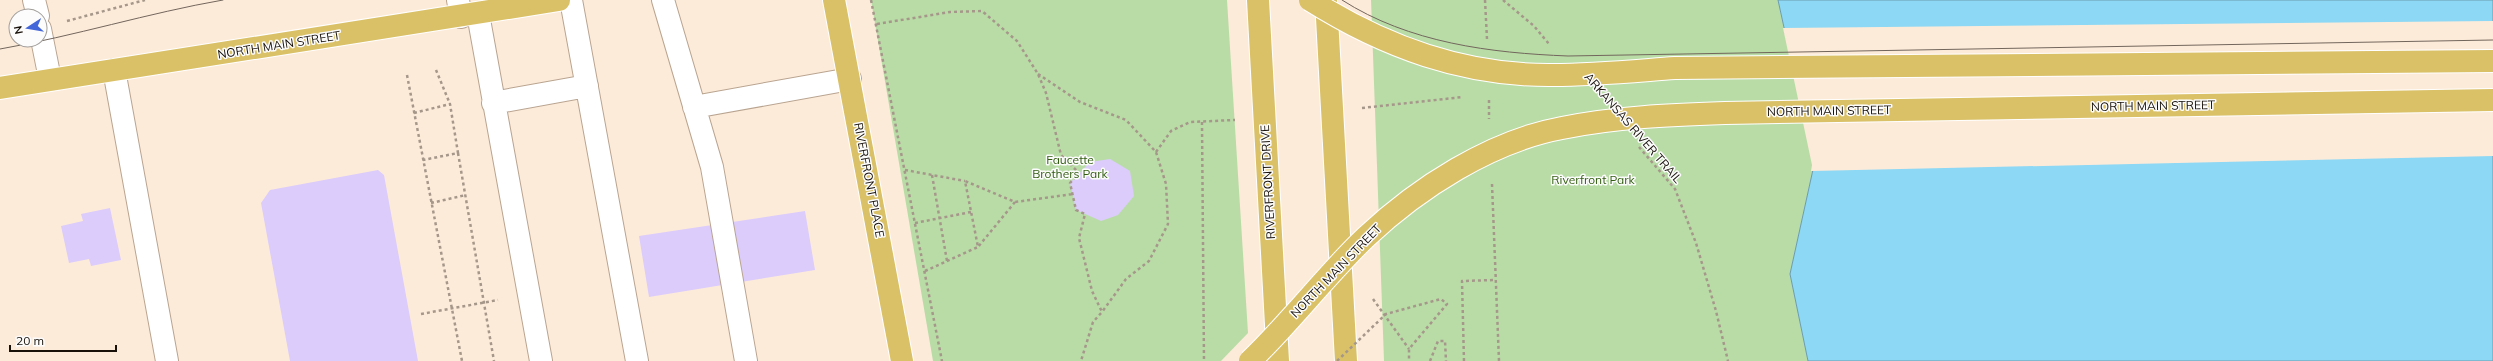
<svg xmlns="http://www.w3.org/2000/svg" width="2493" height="361" viewBox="0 0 2493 361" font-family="Mulish,sans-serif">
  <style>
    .green { fill: #b9dca7 }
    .water { fill: #8dd8f4; stroke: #6a9cae }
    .pier { fill: #fdebda }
    .building { fill: #dbccfb }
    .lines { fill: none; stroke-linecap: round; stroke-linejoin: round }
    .minor-casing { stroke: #b9a490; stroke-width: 24 }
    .major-casing { stroke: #fff; stroke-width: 24 }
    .path { stroke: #a5978a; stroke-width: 2.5; stroke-dasharray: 3 3; stroke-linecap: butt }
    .minor { stroke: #fff; stroke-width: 22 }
    .major { stroke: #dac168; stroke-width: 22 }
    .tram { stroke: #72665c; stroke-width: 1 }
    .major-bridge-casing { stroke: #fff; stroke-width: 24; stroke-linecap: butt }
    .path-bridge { stroke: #a5978a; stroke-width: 2.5; stroke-dasharray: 3 3; stroke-linecap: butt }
    .major-bridge { stroke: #dac168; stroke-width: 22 }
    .labels { text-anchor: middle; stroke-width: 3; stroke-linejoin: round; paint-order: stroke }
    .street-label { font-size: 12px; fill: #18110a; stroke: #fcfcfc }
    .park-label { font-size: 12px; fill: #325d11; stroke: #fcfcfc }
  </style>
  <rect width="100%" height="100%" fill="#fdebda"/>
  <path class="green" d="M871,0H1227L1248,333L1221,361H933Z
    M1371,0H1778L1814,165L1790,274L1808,361H1384Z"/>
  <path class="water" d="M1778,0H2493V361H1808L1790,274L1814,165Z"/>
  <path class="pier" d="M2493,21V156L1811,171L1812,165L1783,28Z"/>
  <path class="building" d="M1110,159L1130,171L1134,196L1118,215L1101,221L1076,210L1070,183L1090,162Z
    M378,170L384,175L418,361H290L261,203L270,190Z
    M110,208L121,260L91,266L89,259L69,263L61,226L83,221L81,214Z
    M805,211L815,270L649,297L639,236Z"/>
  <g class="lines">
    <defs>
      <path id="minor" d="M34,0L38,16
        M458,0L461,17
        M571,0L637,361
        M663,0L712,167L746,361
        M478,14L541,361
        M40,29L50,79
        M114,70L167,361
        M493,103L587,86
        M694,107L850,79"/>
      <path id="major" d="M834,0L902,361
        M1258,0L1278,361
        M1326,0L1346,361
        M0,88L559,0"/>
    </defs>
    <use href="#minor" class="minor-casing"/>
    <use href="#major" class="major-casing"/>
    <path class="path" d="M871,0L942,361
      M1485,0L1487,39
      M1503,0L1534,26L1549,44
      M67,21L145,0
      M877,24L950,12L982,11L1017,41L1038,74L1046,93L1061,155L1079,173L1070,183L1076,210L1085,214L1079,238L1092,291L1102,312L1093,322L1081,361
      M436,70L450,104
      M1038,74L1080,102L1126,120L1156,152L1166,184L1168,224L1149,261L1126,279L1102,312
      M407,75L462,361
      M1489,100V119
      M1362,108L1463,97
      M414,113L450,104L458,153L423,160
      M1202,122L1204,361
      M1639,147L1675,189L1696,243L1716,311L1728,361
      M1156,152L1171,131L1190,122L1235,120
      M458,153L494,361
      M905,170L965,181
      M932,175L947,261
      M1492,184L1499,361
      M1015,202L978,247L965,181L1015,202L1073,194
      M431,203L466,195
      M915,223L971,212
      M925,271L978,247
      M1373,299L1409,349
      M421,314L498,300
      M1430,361L1438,341H1445L1446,361
      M1464,361L1462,281L1495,280"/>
    <use href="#minor" class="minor"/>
    <use href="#major" class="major"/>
    <path class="tram" d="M1342,0C1409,43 1491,53 1568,56L2493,40
      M0,49C75,36 148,13 223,0"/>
    <defs>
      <path id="major-bridge" d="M1310,0C1385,47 1464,76 1553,75C1594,75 1634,71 1675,68L2493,61
        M1250,361C1291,322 1325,276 1366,237C1418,188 1491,141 1562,128C1616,117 1670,115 1725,113L2493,100"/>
    </defs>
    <use href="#major-bridge" class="major-bridge-casing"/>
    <path class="path-bridge" d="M1337,361L1386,314L1441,299L1447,304L1409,349V361"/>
    <use href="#major-bridge" class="major-bridge"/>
  </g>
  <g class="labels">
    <g class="street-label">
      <text transform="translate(279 45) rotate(-9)" y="4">NORTH MAIN STREET</text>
      <text transform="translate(2153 106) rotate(-1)" y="4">NORTH MAIN STREET</text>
      <text transform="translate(1829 111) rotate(-1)" y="4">NORTH MAIN STREET</text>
      <text transform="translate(1633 128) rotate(49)" y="4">ARKANSAS RIVER TRAIL</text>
      <text transform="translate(869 180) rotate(79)" y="4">RIVERFRONT PLACE</text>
      <text transform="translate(1268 182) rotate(-93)" y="4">RIVERFRONT DRIVE</text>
      <text transform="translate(1336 271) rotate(-46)" y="4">NORTH MAIN STREET</text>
    </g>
    <g class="park-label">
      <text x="1070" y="164">Faucette<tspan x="1070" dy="14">Brothers Park</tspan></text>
      <text x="1593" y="184">Riverfront Park</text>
    </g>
  </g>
  <g transform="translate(28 28) rotate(258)"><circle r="19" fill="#fcfcfc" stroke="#a19e9b"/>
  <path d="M0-3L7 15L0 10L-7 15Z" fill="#4366d8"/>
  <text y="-6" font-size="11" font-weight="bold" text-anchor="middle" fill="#18110a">N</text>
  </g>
  <path d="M10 345v6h106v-6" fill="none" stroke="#18110a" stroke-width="2"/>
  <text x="16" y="345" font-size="12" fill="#18110a" stroke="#fcfcfc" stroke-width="3" paint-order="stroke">20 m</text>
</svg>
